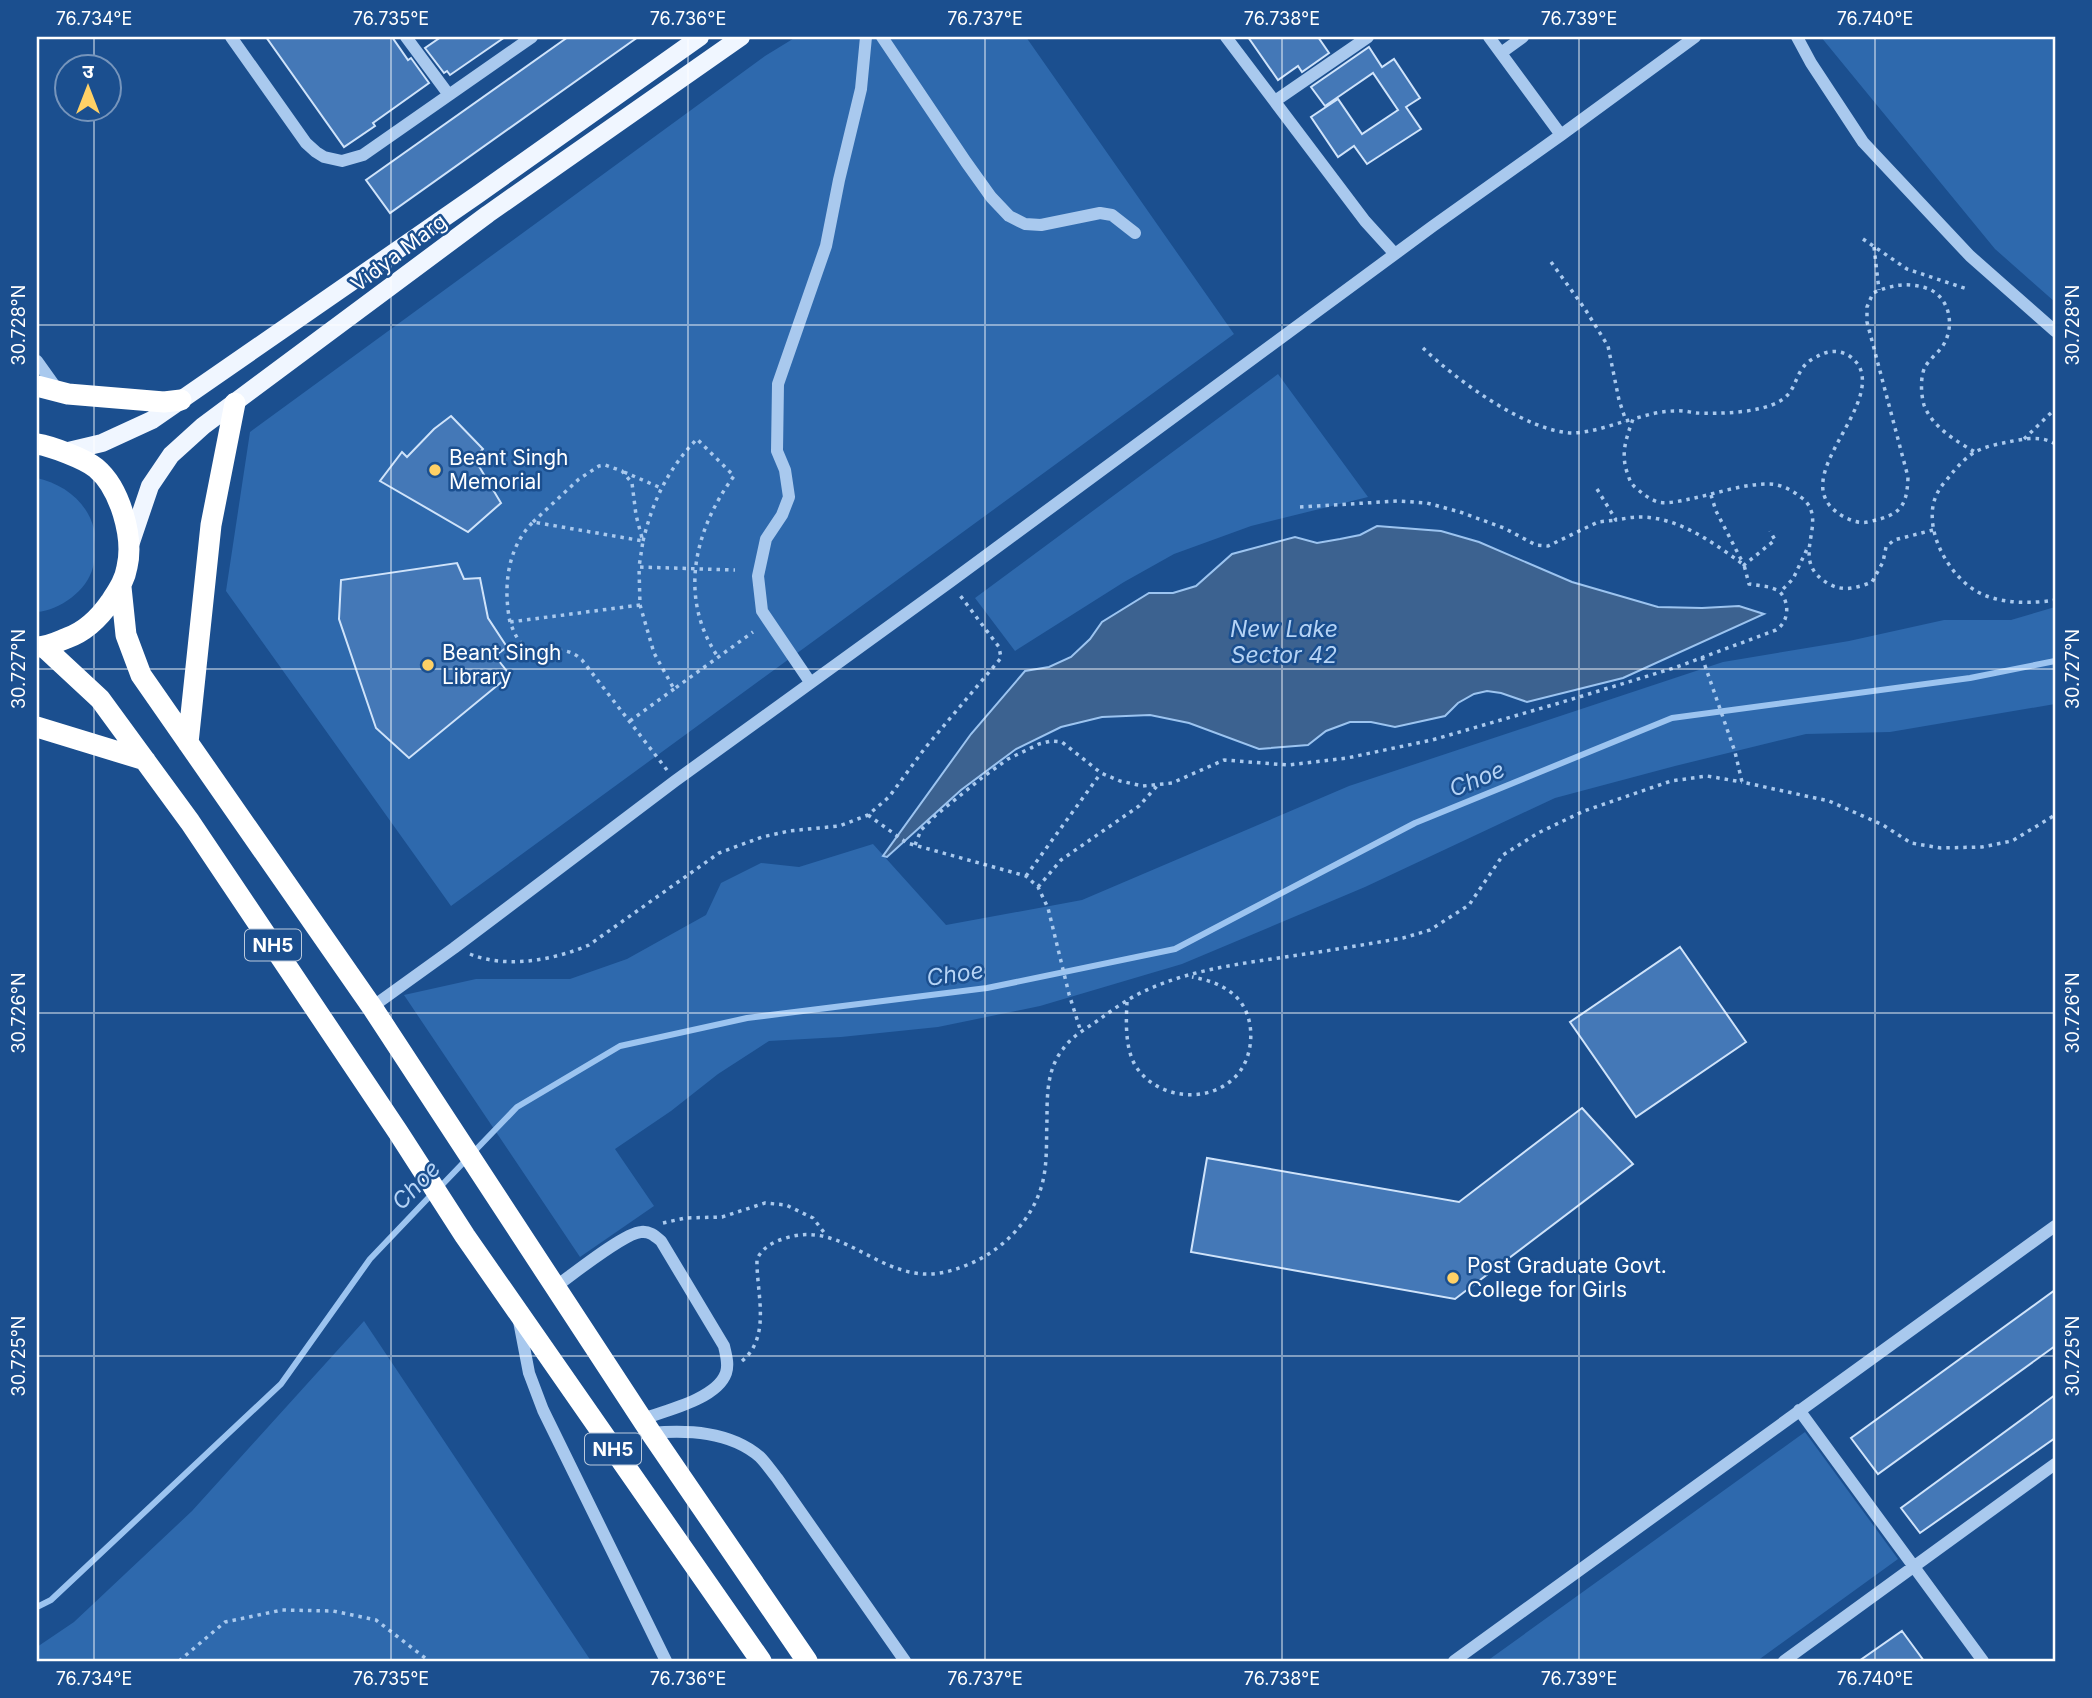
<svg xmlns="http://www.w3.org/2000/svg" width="2092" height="1698" viewBox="0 0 2092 1698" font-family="Inter,'Noto Sans Devanagari',sans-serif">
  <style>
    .green { fill: #2e69ad }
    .water { fill: #3c6290; stroke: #9cc4f0; stroke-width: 2 }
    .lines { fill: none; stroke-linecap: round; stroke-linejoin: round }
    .stream { stroke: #9cc4f0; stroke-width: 6 }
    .building { fill: #4478b7; stroke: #cfe3fa; stroke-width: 2 }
    .path { stroke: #a9c9ee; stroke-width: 3.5; stroke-dasharray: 3.5 5; stroke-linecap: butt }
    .minor { stroke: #a9c9ee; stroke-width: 12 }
    .major { stroke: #f0f6ff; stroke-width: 18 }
    .highway { stroke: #fff; stroke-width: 21 }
    .ticks { fill: none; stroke: #fff; stroke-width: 2; stroke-opacity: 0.45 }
    .poi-dot { fill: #ffd166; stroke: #1b4f8f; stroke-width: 2.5 }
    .labels { text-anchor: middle; stroke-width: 5; stroke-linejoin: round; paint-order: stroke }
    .shield { fill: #1b4f8f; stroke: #bbcadd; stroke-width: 2 }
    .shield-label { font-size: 19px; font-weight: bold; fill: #fff }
    .street-label { font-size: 21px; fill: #fff; stroke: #1b4f8f }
    .poi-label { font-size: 21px; fill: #fff; stroke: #1b4f8f; text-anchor: start }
    .water-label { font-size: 23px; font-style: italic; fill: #b5d3f5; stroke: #1b4f8f }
    .neatline { fill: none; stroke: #fff; stroke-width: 2.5 }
    .ticks-label { font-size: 18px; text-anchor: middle; fill: #fff }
  </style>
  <rect width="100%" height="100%" fill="#1b4f8f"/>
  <path class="green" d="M796,37H1026L1234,334L451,906L226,591L250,432L765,56Z
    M1821,37H2055V302L1995,249Z
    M1278,374L1368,497L1251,526L1174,554L1124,582L1015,651L975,598Z
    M37,478C63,484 87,501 94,529C95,534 94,541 94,545C94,552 95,561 93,567C87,591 60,610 37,612Z
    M2055,607V704L1890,732L1806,734L1675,766L1555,798L1365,887L1182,964L1040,1006L938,1027L841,1037L769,1041L718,1074L671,1111L615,1149L654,1206L580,1257L404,995L476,979H570L627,959L706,915L721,883L761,863L799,867L873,844L946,925L1082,900L1349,786L1723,662L1849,641L1944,620H2011Z
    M364,1321L591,1661H37V1647L74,1622L192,1511Z
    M1805,1432L1898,1559L1757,1661H1487Z"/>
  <path class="water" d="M1377,526L1441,531L1479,542L1572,582L1658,607L1702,608L1739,606L1764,614L1623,678L1527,702L1501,693L1487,691L1474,694L1458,703L1445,716L1395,727L1371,722H1350L1326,731L1308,745L1259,749L1189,723L1150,715L1102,717L1061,727L1016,749L961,790L887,857L883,856L971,734L1025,671L1049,667L1071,657L1090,639L1102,622L1149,593H1173L1196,586L1232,554L1295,537L1317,543L1340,539L1360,535Z"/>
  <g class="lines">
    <path class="stream" d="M440,1187L517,1107L620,1046L747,1018L987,988L1175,949L1415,823L1672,718L1970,678L2055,661
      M37,1607L51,1600L281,1384L370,1259L432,1194"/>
  </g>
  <path class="building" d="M266,37H392L408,60L411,58L429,83L373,123L375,126L344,147Z
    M441,37H505L450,75L447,71L444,73L425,48Z
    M568,37H638L390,213L366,180Z
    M1248,37H1318L1329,53L1302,72L1298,66L1278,80Z
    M1369,47L1382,67L1394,59L1420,98L1406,107L1421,129L1367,164L1354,146L1338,157L1311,117L1338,99L1362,134L1398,110L1373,73L1325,106L1311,87Z
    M451,416L483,449L474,458L501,503L468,532L380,481L402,452L407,457L434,429Z
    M457,563L464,579L480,578L488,618L507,647L495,656L510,675L409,758L376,728L339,619L341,580Z
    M1680,947L1746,1042L1636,1117L1570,1022Z
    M1582,1108L1633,1164L1455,1299L1191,1252L1207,1158L1459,1202Z
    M2055,1290V1346L1878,1474L1851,1438Z
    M2055,1395V1438L1920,1533L1901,1508Z
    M1902,1631L1924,1661H1859Z"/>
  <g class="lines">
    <path class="path" d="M1863,239L1907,269L1967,289
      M1874,247L1879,290
      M1551,262L1585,309L1608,346L1619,400L1626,421
      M1423,348C1455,379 1528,433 1574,433C1594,432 1614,424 1633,419
      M2024,439L2055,409
      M2055,444C2042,435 2023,439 2008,442C1998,444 1987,446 1977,451C1968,455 1959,465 1953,472C1948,479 1940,486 1937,494C1928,511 1933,535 1941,551C1949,567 1961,582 1976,591C1998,604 2031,604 2055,600
      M624,472L661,488
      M1597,489L1616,520C1623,519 1631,517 1638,517C1677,516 1714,543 1744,565L1749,584L1769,587L1780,591
      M1711,495L1716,511L1744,565L1775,540L1770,531
      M1300,507L1398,501L1427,503L1460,512L1504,528L1536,545L1548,546L1598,522L1616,520
      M533,522L579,479L599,466L605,465L622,471L632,483L636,515L642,538
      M1933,530L1894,540L1886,547L1883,562L1872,582C1859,587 1845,592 1831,585C1784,561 1832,522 1802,498C1792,490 1781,484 1768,484C1742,484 1715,494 1690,499C1680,501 1668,504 1658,502C1649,499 1643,494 1636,488C1631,484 1630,481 1628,475C1620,454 1626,439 1633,419C1647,415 1661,411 1675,411C1682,410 1689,412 1696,413C1719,414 1760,413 1780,401C1797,391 1794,375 1807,363C1810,360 1816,357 1820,355C1828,351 1837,350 1846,354C1851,356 1858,363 1860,368C1878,412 1788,478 1838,513C1846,519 1858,524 1868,522C1899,515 1907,509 1908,477L1867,322V307L1873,293C1891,285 1907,282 1926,288C1948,295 1955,322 1945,342C1941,351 1930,358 1925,367C1920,377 1921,395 1924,405C1932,427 1956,441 1975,452
      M643,541C653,500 668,469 697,439L734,476C694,530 678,598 718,657
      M640,605L654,653L674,689L753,632
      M510,622C503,587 507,548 533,522L643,541L639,567
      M1702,657L1735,752L1742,782L1829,801L1883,825L1911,843L1941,848L1982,847L2012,841L2055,815
      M630,721L674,689
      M667,770L582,660C554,633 530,678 510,622L640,605L639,567L735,570
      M868,815L907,843L1026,876L1038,887L1048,908L1069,994L1081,1032
      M915,845L921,830L936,815L983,777L1008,759L1039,744L1051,741L1062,742L1101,773L1120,781L1143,786L1172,783L1224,760L1288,765L1347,758L1432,740L1556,704L1674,668L1776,630C1789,622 1790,603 1780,592L1793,579L1807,549
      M1026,876L1101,773
      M1038,887L1061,860L1139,806L1158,785
      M470,954C506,969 554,960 589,945L719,853L762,837L789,831L839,826L868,815L889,797L925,748L1001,658L999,647L959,594
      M1127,1002C1126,1022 1125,1047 1135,1065C1156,1100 1210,1105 1237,1075C1254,1056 1256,1020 1239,1000C1227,986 1209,980 1192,977
      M663,1223L685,1218L722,1217L765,1203L786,1205L813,1218L826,1235
      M742,1361C772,1336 756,1292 757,1259C763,1247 773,1242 786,1238C835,1222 869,1266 915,1273C933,1276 950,1272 967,1265C1000,1252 1030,1223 1041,1188C1048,1166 1046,1141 1047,1119C1047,1095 1047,1069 1063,1049C1072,1036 1087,1028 1100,1019C1115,1008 1132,996 1149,989C1196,968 1248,963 1298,955C1333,950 1368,944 1403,938L1430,930L1469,905L1503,855L1538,833L1584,811L1671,781L1707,776L1742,782
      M179,1661L225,1622L282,1610L333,1611L376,1620L429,1661"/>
    <path class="minor" d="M231,37L306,143L316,152L324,157L342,161L363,155L532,37
      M406,37L449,95
      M882,37L966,162L991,197L1009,216L1025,224L1041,225L1100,213L1112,215L1135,233
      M1226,37L1365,221L1395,254
      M1489,37L1561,135
      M1797,37L1811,63L1863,142L1970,256L2055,331
      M1501,53L1523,37
      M1275,101L1368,37
      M37,361L57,389
      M810,682L762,611L758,576L766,539L782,515L789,497L785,470L777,451L778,384L826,246L839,180L861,89L866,37
      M372,1007L454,948L675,781L950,582L1433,226L1561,135L1695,37
      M555,1287C572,1275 624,1233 641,1232C650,1231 655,1236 661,1241L724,1346C726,1355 729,1364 726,1373C717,1399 665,1411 642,1419
      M519,1321L529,1373L543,1410L666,1661
      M1799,1410L1983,1661
      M651,1433C687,1430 730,1431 760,1457C766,1463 772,1472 777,1478L905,1661
      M1454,1661L2055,1226
      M1784,1661L2055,1464"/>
    <path class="major" d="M64,452L102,443L152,420L477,195L700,37
      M130,545L150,486L171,455L203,426L488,214L741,37"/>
    <path class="highway" d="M37,386L68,394L164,402L181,400
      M37,444C51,446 85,459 96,468C120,488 134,537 127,567C125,580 118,590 111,601C100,617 87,631 67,638C57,642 48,647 37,647
      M121,587L126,635L141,675L372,1007L651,1433L807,1661
      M44,647L100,699L190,822L398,1132L465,1236L761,1661
      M37,727L145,760
      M188,743L211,525L235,403"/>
  </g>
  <path class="ticks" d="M94,37V66M391,37V1661M688,37V1661M985,37V1661M1282,37V1661M1579,37V1661M1875,37V1661M94,108V1661M37,325H2055M37,669H2055M37,1013H2055M37,1356H2055"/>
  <g class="poi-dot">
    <circle cx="435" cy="470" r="7"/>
    <circle cx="428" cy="665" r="7"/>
    <circle cx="1453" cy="1278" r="7"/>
  </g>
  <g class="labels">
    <g class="shield">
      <rect x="245" y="929.5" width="56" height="31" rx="5"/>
      <rect x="585" y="1433.5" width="56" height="31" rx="5"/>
    </g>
    <g class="shield-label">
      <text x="273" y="952">NH5</text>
      <text x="613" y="1456">NH5</text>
    </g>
    <g class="street-label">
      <text transform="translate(399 253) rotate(-37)" y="7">Vidya Marg</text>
    </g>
    <g class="poi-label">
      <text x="449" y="465">Beant Singh<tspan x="449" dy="24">Memorial</tspan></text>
      <text x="442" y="660">Beant Singh<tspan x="442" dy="24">Library</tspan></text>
      <text x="1467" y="1273">Post Graduate Govt.<tspan x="1467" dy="24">College for Girls</tspan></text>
    </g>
    <g class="water-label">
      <text x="1284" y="637">New Lake<tspan x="1284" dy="26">Sector 42</tspan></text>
      <text transform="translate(1477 779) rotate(-22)" y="8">Choe</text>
      <text transform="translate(955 974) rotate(-8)" y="8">Choe</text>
      <text transform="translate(416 1185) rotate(-46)" y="8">Choe</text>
    </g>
  </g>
  <rect width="2092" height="1698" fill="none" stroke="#1b4f8f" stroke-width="77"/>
  <g transform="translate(88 88)"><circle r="33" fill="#1b4f8f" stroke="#7695bc" stroke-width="2"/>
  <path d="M0-5L12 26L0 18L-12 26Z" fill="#ffd166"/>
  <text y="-10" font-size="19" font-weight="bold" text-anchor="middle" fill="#ffffff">उ</text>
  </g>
  <rect x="38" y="38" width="2016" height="1622" class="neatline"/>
  <g class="ticks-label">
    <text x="94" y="25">76.734°E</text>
    <text x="391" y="25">76.735°E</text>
    <text x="688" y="25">76.736°E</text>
    <text x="985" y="25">76.737°E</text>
    <text x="1282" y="25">76.738°E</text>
    <text x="1579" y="25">76.739°E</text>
    <text x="1875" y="25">76.740°E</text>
    <text transform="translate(19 325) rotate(-90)" y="6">30.728°N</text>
    <text transform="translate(2073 325) rotate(-90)" y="6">30.728°N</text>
    <text transform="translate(19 669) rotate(-90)" y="6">30.727°N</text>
    <text transform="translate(2073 669) rotate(-90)" y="6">30.727°N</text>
    <text transform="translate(19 1013) rotate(-90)" y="6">30.726°N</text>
    <text transform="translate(2073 1013) rotate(-90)" y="6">30.726°N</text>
    <text transform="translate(19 1356) rotate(-90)" y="6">30.725°N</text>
    <text transform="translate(2073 1356) rotate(-90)" y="6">30.725°N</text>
    <text x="94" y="1685">76.734°E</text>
    <text x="391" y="1685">76.735°E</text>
    <text x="688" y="1685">76.736°E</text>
    <text x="985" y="1685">76.737°E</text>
    <text x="1282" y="1685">76.738°E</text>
    <text x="1579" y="1685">76.739°E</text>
    <text x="1875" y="1685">76.740°E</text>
  </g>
</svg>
